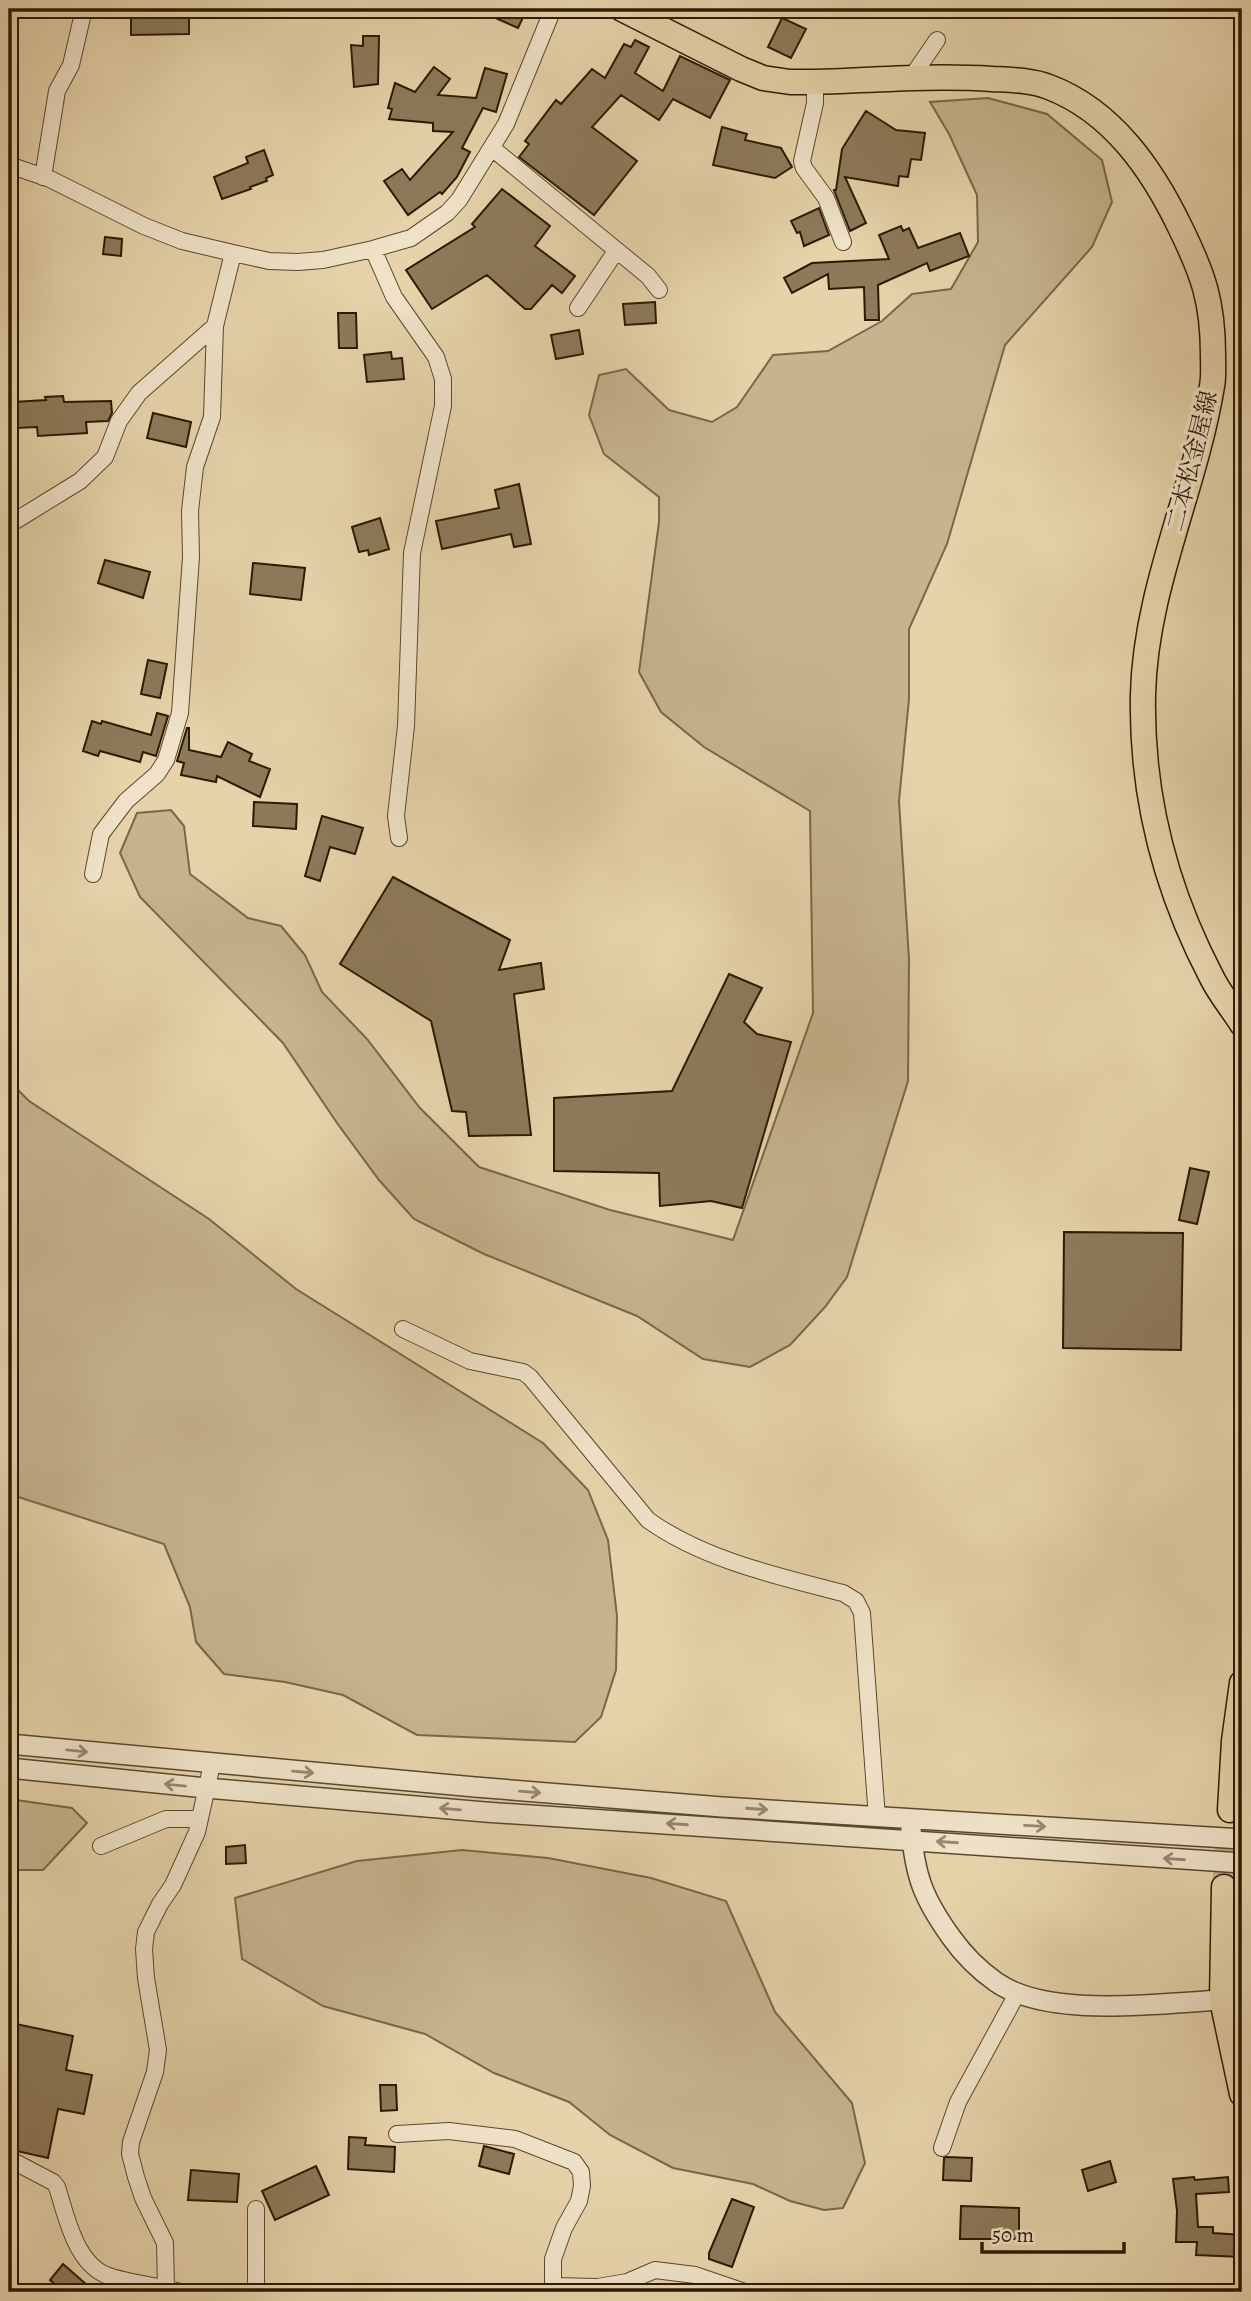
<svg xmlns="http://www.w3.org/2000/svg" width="1251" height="2301" viewBox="0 0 1251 2301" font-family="Alegreya,'Noto Serif JP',serif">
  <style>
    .green { fill: #c6b48e; stroke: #796749; stroke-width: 2 }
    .building { fill: #8d7a5a; stroke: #2c1a04; stroke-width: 2 }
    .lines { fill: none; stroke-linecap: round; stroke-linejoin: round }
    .primary-tunnel { stroke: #c1ae89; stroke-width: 24; stroke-dasharray: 24 12; stroke-linecap: butt }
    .minor-casing { stroke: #5a482e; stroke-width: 18 }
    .tertiary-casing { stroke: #5a482e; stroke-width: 22 }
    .primary-casing { stroke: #2c1a04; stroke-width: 27 }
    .minor { stroke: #efe2c8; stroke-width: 16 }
    .tertiary { stroke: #efe2c8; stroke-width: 19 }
    .primary { stroke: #e6d3aa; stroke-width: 24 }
    .oneway { stroke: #978870 }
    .labels { text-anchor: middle; stroke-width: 7; stroke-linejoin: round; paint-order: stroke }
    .street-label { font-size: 24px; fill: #2c1a04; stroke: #efe2c8 }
  </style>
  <rect width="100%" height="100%" fill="#e6d3aa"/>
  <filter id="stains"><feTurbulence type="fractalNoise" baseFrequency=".00286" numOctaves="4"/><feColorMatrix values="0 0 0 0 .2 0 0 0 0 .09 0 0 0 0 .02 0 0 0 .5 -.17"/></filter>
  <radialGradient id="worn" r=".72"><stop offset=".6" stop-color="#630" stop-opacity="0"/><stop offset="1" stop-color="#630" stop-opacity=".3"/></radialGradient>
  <path class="green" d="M988,98L1047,114L1102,160L1112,202L1092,247L1005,345L947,544L909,629V699L899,801L909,959L908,1081L847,1277L825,1307L790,1345L750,1367L703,1359L637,1316L484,1254L414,1219L379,1180L337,1123L283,1043L140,897L120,853L137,813L171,810L184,826L190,874L248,918L281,926L305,955L322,992L367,1039L420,1108L479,1167L610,1210L733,1240L813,1013L810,811L704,747L661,712L639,672L659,522V497L604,454L589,415L599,375L626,369L669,410L712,422L737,407L773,355L828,351L882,321L912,294L951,289L978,242L977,195L949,134L930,102Z
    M9,1081L29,1101L209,1219L296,1289L543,1443L588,1490L608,1540L617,1616L616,1670L601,1717L575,1742L417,1735L343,1695L285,1682L224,1674L196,1642L190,1607L164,1544L9,1494Z
    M9,1799L72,1808L87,1823L43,1870H9Z
    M462,1850L548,1858L651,1878L726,1901L775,2012L852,2103L865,2163L843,2208L824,2210L790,2201L753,2184L673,2168L610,2135L569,2102L494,2073L425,2034L323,2006L242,1959L235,1898L357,1861Z"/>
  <path class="building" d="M131,9H189V34L131,35Z
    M475,9H527L518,28Z
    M782,18L806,29L791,58L768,47Z
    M363,36H379L378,84L354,87L351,45L363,46Z
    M635,40L649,47L635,73L663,91L680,56L730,80L710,118L673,99L659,120L621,95L592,127L637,161L594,215L519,157L529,144L525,141L556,100L561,104L592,69L605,78L624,44L631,47Z
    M434,67L450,79L438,95L476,98L485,68L507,74L496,112L483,108L462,148L470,152L457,177L442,194L440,192L408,215L384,181L402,169L410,180L453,132L433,131V123L389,119L392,109L388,108L395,83L415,92Z
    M866,111L896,130L925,133L921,160L911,159L908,177L899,176L898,186L845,177L866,223L850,231L834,190H836L842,149Z
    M722,127L747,134L745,140L781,148L792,167L775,178L713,165Z
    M264,150L273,175L266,178L267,181L250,187L251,189L222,199L214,177L248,163L246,157Z
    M502,189L550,226L535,246L575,276L562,293L552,285L531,309H525L487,275L432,309L406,270L475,227L472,224Z
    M819,208L829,235L804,246L800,232L797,233L791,221Z
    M901,226L903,231L909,228L918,248L960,233L969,256L930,271L927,263L878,285L879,320H865L864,287L829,289L828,274L792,293L784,278L812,263L889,259L879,235Z
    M105,237L122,239L121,256L103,254Z
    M655,302L656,323L625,325L623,304Z
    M338,313H356L357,348H339Z
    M579,330L583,354L556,359L551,335Z
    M391,352L392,359L402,358L404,379L367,382L364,355Z
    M63,396L64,402L111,401L112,413L108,421L86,422L87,433L38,436L37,427L16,428L14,402L46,400L45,397Z
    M153,413L191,422L186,447L147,438Z
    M519,484L531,544L514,547L511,534L442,549L436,521L499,508L495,490Z
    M380,518L389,549L369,555L368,550L359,552L352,527Z
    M105,560L150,572L143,598L98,583Z
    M253,563L305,568L301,600L250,594Z
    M148,660L167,664L160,698L141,694Z
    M157,713L168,716L156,756L143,752L140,762L100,751L98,756L83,751L92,721L101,724L102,721L151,735Z
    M187,728H189V750L221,757L228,742L252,754L249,761L270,769L260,797L217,776L216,782L181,775L184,763L177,761Z
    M254,802L297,804L296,829L253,826Z
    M322,816L363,828L355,854L330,847L320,881L305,876Z
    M393,877L510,940L499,970L541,963L544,989L514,994L531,1135L469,1136L466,1112L452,1111L431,1021L340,964Z
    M729,974L762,988L744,1022L757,1034L791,1042L742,1208L711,1201L660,1206L659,1173L554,1171V1098L672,1091Z
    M1190,1168L1209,1172L1197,1224L1179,1220Z
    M1064,1232L1183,1233L1181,1350L1063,1348Z
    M245,1845L246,1863L226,1864V1847Z
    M16,2024L73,2036L66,2070L92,2075L84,2114L58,2109L48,2158L17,2151L14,2150L15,2143L9,2142V2060Z
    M380,2085H396L397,2110L381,2111Z
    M349,2137L366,2138L365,2145L395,2147L394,2172L348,2169Z
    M484,2146L514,2154L509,2174L479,2166Z
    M946,2157L972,2158L971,2181L943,2180L944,2158Z
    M1110,2161L1116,2182L1088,2191L1082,2170Z
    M316,2166L329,2195L275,2220L262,2191Z
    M191,2170L239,2174L237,2202L188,2200Z
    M1194,2177L1195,2180L1228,2177L1229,2192L1196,2194L1198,2227H1213V2233L1242,2235V2257L1196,2255L1197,2242H1176L1177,2211L1173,2179Z
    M732,2199L754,2207L732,2267L709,2259V2253Z
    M961,2206L1019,2208V2239H960Z
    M63,2264L95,2292H64L50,2280Z"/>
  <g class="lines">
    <path class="primary-tunnel" d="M1224,1887L1230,1810"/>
    <defs>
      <path id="minor" d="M911,78L937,40
        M815,82V103L802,161L804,168L826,198L843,242
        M492,148L648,276L659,290
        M9,165L50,179L144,226L182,241L233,253L269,261L298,262L323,260L373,249L411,238L447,213L459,200L506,124L553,9
        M43,177L57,91L71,65L84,9
        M373,249L394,297L436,357L443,379V406L412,553L406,726L396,816L399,838
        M578,308L616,251
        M15,521L80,481L105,457L119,421L139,393L215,326
        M93,874L101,834L126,801L157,774L166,760L180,713L191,557L190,511L195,467L212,417L215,326L233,253
        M403,1329L470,1361L523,1372L530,1377L648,1520C704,1560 777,1576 843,1593L856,1601L862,1613L877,1818
        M101,1846L166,1819H200
        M397,2134L449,2131L515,2139L574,2162L581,2172L582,2186L579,2201L564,2228L553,2259V2292
        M942,2148L958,2102L1018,1992
        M9,2159L53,2182L57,2187C66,2215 75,2262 106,2275C129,2284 156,2285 180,2292
        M553,2286L598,2287L627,2282L655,2270L695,2275L745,2292
        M166,2288L165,2243L143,2198L136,2177L130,2154L131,2142L155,2072L158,2050L146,1978L144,1949L146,1932L160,1904L173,1885L197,1832L212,1764
        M256,2292V2209"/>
      <path id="tertiary" d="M9,1744L475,1787L722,1807L1242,1839
        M9,1768L206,1788L485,1812L1242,1863
        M911,1829C915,1876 923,1898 951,1937C963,1954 979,1970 996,1982C1049,2019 1160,2003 1222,2000"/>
      <path id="primary" d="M622,9L741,69L763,78L790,82H815C874,80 933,75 992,79C1011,80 1031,80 1049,87C1112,111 1152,169 1180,227C1203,274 1213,301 1213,355C1213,365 1214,376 1212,386C1195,490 1145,589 1143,695C1141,795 1165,888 1211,976C1219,993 1232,1008 1242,1024
        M1230,1810L1234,1741L1242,1683
        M1224,1887L1222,2000L1242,2094"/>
    </defs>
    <use href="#minor" class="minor-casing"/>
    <use href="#tertiary" class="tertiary-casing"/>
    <use href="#primary" class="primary-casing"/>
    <use href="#minor" class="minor"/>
    <use href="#tertiary" class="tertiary"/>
    <use href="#primary" class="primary"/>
  </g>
  <defs><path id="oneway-shaft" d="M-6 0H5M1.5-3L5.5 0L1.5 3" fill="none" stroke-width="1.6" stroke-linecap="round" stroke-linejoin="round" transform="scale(1.75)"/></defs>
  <g class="oneway">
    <use href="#oneway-shaft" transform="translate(77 1751) rotate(6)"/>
    <use href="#oneway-shaft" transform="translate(303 1772) rotate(5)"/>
    <use href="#oneway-shaft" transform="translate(175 1785) rotate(-174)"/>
    <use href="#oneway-shaft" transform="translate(530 1792) rotate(5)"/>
    <use href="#oneway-shaft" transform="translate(450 1809) rotate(-175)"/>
    <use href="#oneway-shaft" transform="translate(757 1809) rotate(4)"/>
    <use href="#oneway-shaft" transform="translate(677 1824) rotate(-176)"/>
    <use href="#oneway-shaft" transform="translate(1035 1826) rotate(3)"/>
    <use href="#oneway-shaft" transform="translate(947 1842) rotate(-176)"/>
    <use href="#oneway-shaft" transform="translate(1174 1859) rotate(-176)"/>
  </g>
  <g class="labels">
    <g class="street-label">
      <text transform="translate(1192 461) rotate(-76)" y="8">二本松金屋線</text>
    </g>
  </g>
  <rect width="1251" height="2301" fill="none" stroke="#e6d3aa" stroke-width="35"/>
  <rect x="10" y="10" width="1230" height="2280" fill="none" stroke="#2c1a04" stroke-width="3.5"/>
  <rect x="18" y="18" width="1216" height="2266" fill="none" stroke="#2c1a04" stroke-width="2"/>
  <path d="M982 2242v10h142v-10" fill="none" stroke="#2c1a04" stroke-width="3.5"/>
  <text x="992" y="2242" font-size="21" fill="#2c1a04" stroke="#efe2c8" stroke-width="5" paint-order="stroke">50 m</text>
  <rect width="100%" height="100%" filter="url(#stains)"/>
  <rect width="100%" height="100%" fill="url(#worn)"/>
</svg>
